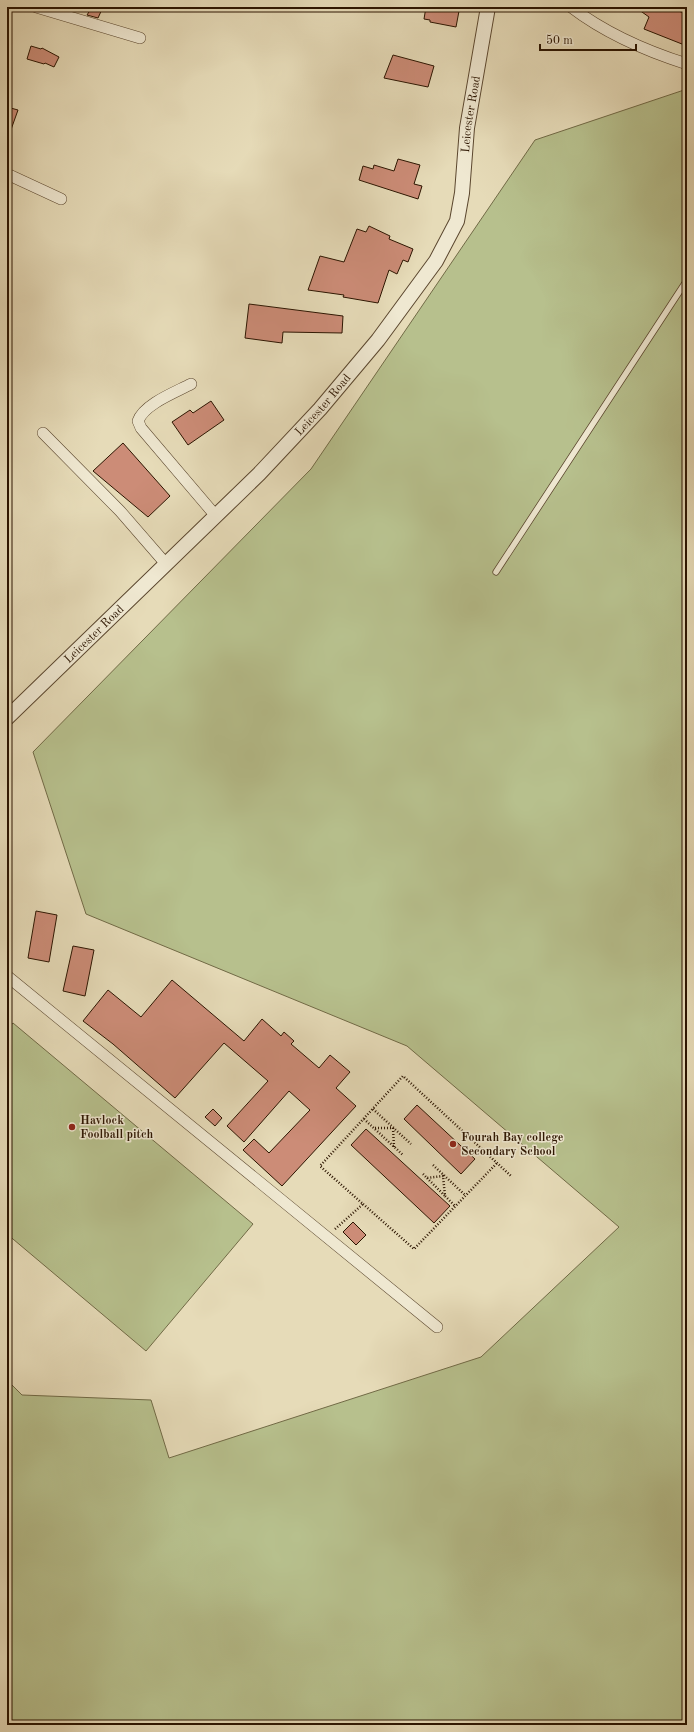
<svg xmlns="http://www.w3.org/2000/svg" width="694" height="1732" viewBox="0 0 694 1732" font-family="'Old Standard TT',serif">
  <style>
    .green { fill: #b7c08d; stroke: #716a46 }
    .building { fill: #cc8c77; stroke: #2b1400 }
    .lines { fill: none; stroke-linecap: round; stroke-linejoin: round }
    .service-casing { stroke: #5a462e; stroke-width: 7 }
    .minor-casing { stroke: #5a462e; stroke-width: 12 }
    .tertiary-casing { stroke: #5a462e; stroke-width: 16 }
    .path { stroke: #2b1400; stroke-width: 2.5; stroke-dasharray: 1 2; stroke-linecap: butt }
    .service { stroke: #efe8d1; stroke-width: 5.5 }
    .minor { stroke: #efe8d1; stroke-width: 11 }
    .tertiary { stroke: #efe8d1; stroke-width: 14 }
    .poi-dot { fill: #8f2418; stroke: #efe8d1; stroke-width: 1.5 }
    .labels { text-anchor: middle; stroke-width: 3; stroke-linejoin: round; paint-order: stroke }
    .street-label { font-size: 12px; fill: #2b1400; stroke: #efe8d1 }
    .poi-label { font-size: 12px; font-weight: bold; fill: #2b1400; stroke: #efe8d1; text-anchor: start }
  </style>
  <rect width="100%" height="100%" fill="#e6dbb8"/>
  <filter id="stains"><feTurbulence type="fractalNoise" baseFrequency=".005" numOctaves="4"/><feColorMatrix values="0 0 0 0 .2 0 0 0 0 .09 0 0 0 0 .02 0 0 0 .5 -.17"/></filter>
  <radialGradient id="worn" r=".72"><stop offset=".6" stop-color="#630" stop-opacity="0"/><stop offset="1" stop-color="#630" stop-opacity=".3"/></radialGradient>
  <path class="green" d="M687,89V1725H7V1380L22,1395L151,1400L169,1458L481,1357L619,1227L407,1046L86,914L33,752L311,469L535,140Z
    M13,1023L253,1224L146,1351L7,1234V1030Z"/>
  <path class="building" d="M92,7H103L98,18L87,15Z
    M426,7H452L451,10L459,11L456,27L430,22V20L424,19Z
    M635,7H667L687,14V46L644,29L649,17Z
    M31,46L41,49L42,48L59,57L54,67L45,63L44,64L27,59Z
    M393,55L434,66L428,87L384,78Z
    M7,107L18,110L8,138H7Z
    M398,159L420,165L414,184L422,186L418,199L359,180L363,166L373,169L374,165L394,171Z
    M369,226L390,236L389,239L413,249L408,262L403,260L397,274L389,270L378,303L343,297L344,295L308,290L320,256L344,262L357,229L366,232Z
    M249,304L343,316L342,333L283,332L282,343L245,338Z
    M211,401L224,420L188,445L172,422L190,410L193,413Z
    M123,443L170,496L148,517L93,471Z
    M36,911L57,915L49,962L28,958Z
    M73,946L94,950L85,996L63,991Z
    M172,980L244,1041L262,1019L281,1036L284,1032L294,1041L291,1044L319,1068L330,1055L350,1072L336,1088L356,1106L282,1186L243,1150L254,1139L269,1153L310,1110L289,1091L244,1142L227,1126L268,1081L224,1043L175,1098L113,1044L83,1021L108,990L141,1017Z
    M417,1105L475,1159L461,1174L404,1119Z
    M213,1109L222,1118L215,1126L205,1117Z
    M366,1129L450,1206L434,1223L351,1145Z
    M353,1222L366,1235L356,1245L343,1232Z"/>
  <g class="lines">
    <defs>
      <path id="service" d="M496,572L687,280"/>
      <path id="minor" d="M36,7L140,38
        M571,7C605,33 646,51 687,64
        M7,174L61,199
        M191,384C176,392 144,404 138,421L141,428L215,515
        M43,433L120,511L166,564
        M7,976L437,1327"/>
      <g id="tertiary">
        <path id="s1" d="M7,718L259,474L320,409L378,340L436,261L457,221L462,193L467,128L488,7"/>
      </g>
    </defs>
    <use href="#service" class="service-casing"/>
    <use href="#minor" class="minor-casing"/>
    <use href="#tertiary" class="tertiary-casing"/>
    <path class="path" d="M373,1109L411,1144
      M364,1119L403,1155
      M375,1128H393L394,1147
      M433,1165L465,1195
      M423,1174L427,1178L443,1176L445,1196L455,1206
      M427,1178L445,1196
      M363,1204L414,1249L497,1163
      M335,1229L363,1204L320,1166L403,1076L511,1176"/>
    <use href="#service" class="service"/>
    <use href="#minor" class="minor"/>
    <use href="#tertiary" class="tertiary"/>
  </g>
  <g class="poi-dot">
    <circle cx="72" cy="1127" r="4"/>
    <circle cx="453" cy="1144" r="4"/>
  </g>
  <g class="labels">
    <g class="street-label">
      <text dy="4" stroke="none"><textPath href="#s1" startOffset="781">Leicester Road</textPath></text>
      <text dy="4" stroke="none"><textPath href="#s1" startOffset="445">Leicester Road</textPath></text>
      <text dy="4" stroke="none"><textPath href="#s1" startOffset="121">Leicester Road</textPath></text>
    </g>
    <g class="poi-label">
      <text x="80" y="1124">Havlock<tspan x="80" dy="14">Foolball pitch</tspan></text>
      <text x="461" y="1141">Fourah Bay college<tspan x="461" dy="14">Secondary School</tspan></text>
    </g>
  </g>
  <rect width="694" height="1732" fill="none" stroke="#e6dbb8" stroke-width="24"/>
  <rect x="8" y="8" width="678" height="1716" fill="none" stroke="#2b1400" stroke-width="2"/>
  <rect x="12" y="12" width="670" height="1708" fill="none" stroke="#2b1400"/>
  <path d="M540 44v6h96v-6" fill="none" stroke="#2b1400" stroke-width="2"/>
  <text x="546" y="44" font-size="12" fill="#2b1400" stroke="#efe8d1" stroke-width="3" paint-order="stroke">50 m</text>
  <rect width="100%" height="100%" filter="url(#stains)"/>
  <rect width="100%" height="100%" fill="url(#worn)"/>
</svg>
